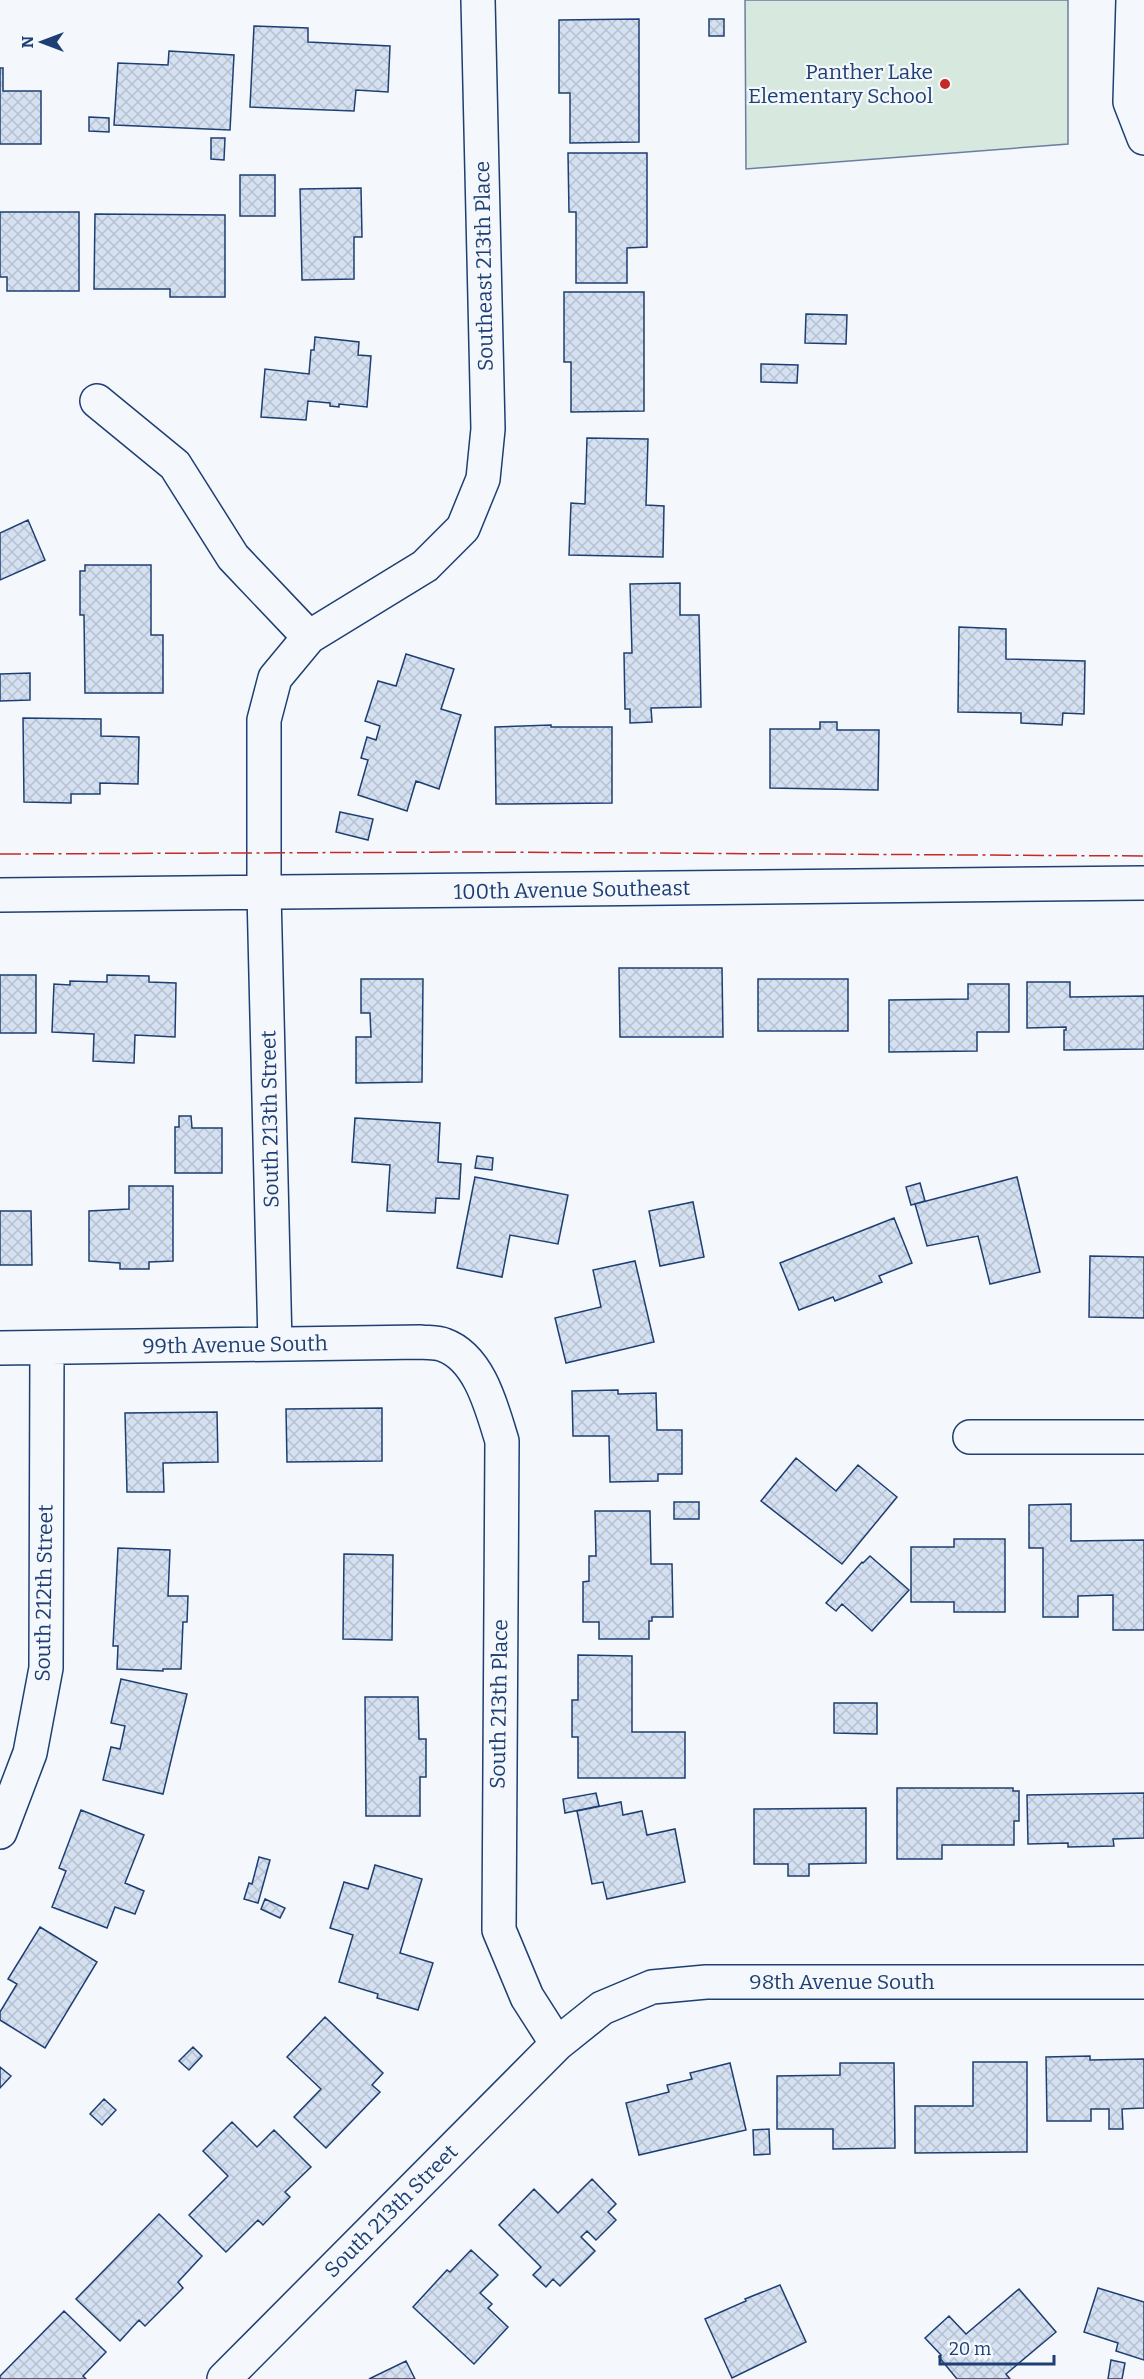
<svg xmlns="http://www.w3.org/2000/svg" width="1144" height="2379" font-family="Bitter,serif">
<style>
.garden{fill:#d7e8df;stroke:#687fa3;stroke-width:1.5}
.building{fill:url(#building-cross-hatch);stroke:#1d3f73;stroke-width:1.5}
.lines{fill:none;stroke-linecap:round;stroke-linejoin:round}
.minor-casing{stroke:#1d3f73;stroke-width:36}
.minor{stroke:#f4f7fb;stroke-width:33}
.power{stroke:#c62828;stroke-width:1.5;stroke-dasharray:21 4.5 3 4.5;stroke-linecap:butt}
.poi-dot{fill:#c62828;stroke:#f4f7fb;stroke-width:2}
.labels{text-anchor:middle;stroke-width:4.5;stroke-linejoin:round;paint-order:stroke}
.poi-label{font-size:21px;fill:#1d3f73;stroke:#f4f7fb;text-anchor:end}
.street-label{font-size:21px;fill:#1d3f73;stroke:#f4f7fb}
</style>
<defs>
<pattern id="building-cross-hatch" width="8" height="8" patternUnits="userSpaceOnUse" patternTransform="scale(1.5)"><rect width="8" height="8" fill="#d5e0f0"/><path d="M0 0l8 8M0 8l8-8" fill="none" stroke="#b6c1d1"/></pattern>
</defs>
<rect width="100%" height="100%" fill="#f4f7fb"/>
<path class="garden" d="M745 0H1068V144L746 169Z"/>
<path class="building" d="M639 19V142L570 143V93H559V20Z
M709 19H724V36H709Z
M254 26 308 28V42L390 46 388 92 356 90 354 111 250 107Z
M169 51 234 55 230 130 114 125 118 63 168 65Z
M0 68H3V91H41V144H0Z
M89 117 109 118V132L89 131Z
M211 138H225L224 160 211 159Z
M568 153H647V247L627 248V283H576V212H569Z
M240 175H275V216H240Z
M361 188 362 237H354V279L302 280 300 189Z
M0 212H79V291H7V277H0Z
M95 214 225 215V297H170V289H94Z
M564 292H644V411L571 412V362H564Z
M806 314 847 315 846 344 805 343Z
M315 337 359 342 358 355 371 356 367 407 339 404V407L330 406V403L308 401 306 420 261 417 265 369 309 374 311 350H314Z
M761 364 798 365 797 383 761 382Z
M587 438 648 439 646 505 664 506 663 557 569 555 571 503 585 504Z
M28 520 45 560 0 580V533Z
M85 565H151V635H163V693H85L84 615H80V571H85Z
M680 583V615H699L701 707 651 708 652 722 630 723V709H625L624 653H632L630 584Z
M959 627 1006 629V659L1085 661 1084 714 1063 713 1062 725 1021 723V713L958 712Z
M406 654 454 669 441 709 461 715 439 789 416 781 407 811 358 795 368 760 361 758 367 737 376 740 380 726 365 721 378 681 396 686Z
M30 673V700L0 701V674Z
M23 718 101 719V736L139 737 138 784 100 783V794H71V803L24 802Z
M820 722H837V730H879L878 790 770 788V729H820Z
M551 725V727H612V803L496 804 495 727Z
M340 812 373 819 368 840 336 832Z
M619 968H722L723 1037H620Z
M0 975H36V1033H0Z
M107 975 149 976V982L176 983 175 1037 135 1035 134 1063 93 1061 94 1034 52 1032 54 984 70 985V981L107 982Z
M361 979H423L422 1082 356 1083V1037H371L370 1013H361Z
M758 979H848V1031H758Z
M1027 982H1070V997L1144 996V1049L1064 1050V1030H1066V1027L1027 1028Z
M968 984H1009V1032H977V1051L889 1052V1000L968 999Z
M179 1116H191L192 1128H222V1173H175V1127H179Z
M355 1118 440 1123 438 1162 461 1164 459 1199 436 1198 435 1213 387 1211 390 1165 352 1162Z
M477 1156 493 1158 492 1170 475 1168Z
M475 1177 568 1195 558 1244 510 1235 502 1277 457 1268Z
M1017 1177 1040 1272 990 1284 978 1236 927 1246 915 1204Z
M920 1183 925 1201 911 1205 906 1187Z
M129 1186H173V1261L149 1262V1269H120V1263L89 1261V1211L129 1209Z
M693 1202 704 1257 660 1266 649 1211Z
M0 1211H31L32 1265H0Z
M894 1218 912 1263 879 1276 882 1282 835 1301 833 1297 799 1310 780 1263Z
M1090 1256 1144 1257V1318L1089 1317Z
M635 1261 654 1342 566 1363 555 1318 601 1307 593 1270Z
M618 1390V1394L656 1393 657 1430H682V1474H658V1481L610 1482 609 1436H573L572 1391Z
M382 1408V1461L287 1462 286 1409Z
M217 1412 218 1462 163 1463 164 1492H127L125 1413Z
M796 1458 836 1491 858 1465 897 1497 842 1564 761 1501Z
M674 1502H699V1519H674Z
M1071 1504V1541L1144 1540V1630H1113V1595L1078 1596V1617H1043V1548H1029V1505Z
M595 1511H650L651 1564H672L673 1617H652V1621H649V1639H599V1622H583V1582L589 1581V1556H596Z
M954 1539H1005V1612H954V1602H911V1547H954Z
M118 1548 170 1550 168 1596H188L187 1622H183L181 1669H163V1671L117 1669 118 1646H113Z
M344 1554 393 1555 392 1640 343 1639Z
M870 1556 909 1590 872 1631 842 1604 836 1611 826 1603 862 1562 863 1563Z
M578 1655 632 1656V1732H685V1778H578V1737H572V1700H578Z
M121 1679 187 1694 163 1794 103 1780 111 1747 120 1749 125 1726 111 1723Z
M365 1697H418L419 1739H426V1777H420V1816H366Z
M834 1703H877V1734L834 1733Z
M897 1788H1013V1791H1019V1821H1014V1845H942V1859H897Z
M596 1793 599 1806 565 1813 563 1799Z
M1144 1793V1838L1113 1839 1114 1846 1068 1847V1843L1028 1844 1027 1795Z
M621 1802 623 1815 642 1811 647 1835 675 1829 685 1882 607 1899 603 1882 592 1884 577 1811Z
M866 1808V1863L809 1864V1876H788V1864H754V1809Z
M81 1810 144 1835 125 1883 144 1891 135 1914 115 1907 107 1928 52 1907 66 1871 59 1868Z
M259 1857 270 1860 258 1903 244 1899 249 1883 252 1884Z
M375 1865 422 1879 400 1953 433 1963 418 2010 377 1998 378 1994 339 1982 353 1935 330 1928 344 1882 368 1889Z
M265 1899 285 1908 280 1918 261 1909Z
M40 1927 97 1962 45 2048 0 2020V2012L17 1984 8 1979Z
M325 2017 383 2073 372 2085 380 2092 326 2148 294 2117 321 2089 287 2057Z
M193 2047 202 2056 189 2070 179 2061Z
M1090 2056V2060L1144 2059V2108L1122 2109 1123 2129H1109V2109H1091V2121H1047L1046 2057Z
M973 2062H1027V2152L915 2153V2106H973Z
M730 2063 746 2130 639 2155 626 2103 669 2092 667 2085 692 2079 690 2073Z
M840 2063H894L895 2148 833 2149V2129H777V2076L840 2075Z
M0 2067 11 2076 0 2088Z
M104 2099 116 2110 102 2125 90 2114Z
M232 2122 257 2147 274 2130 311 2167 285 2192 290 2197 263 2225 258 2220 226 2252 189 2215 228 2176 203 2151Z
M769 2129 770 2154 754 2155 753 2130Z
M592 2179 616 2204 608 2212 616 2220 596 2240 587 2231 581 2237 595 2251 560 2286 553 2279 546 2287 533 2275 541 2267 499 2225 534 2189 558 2213Z
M159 2214 202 2256 178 2282 183 2288 145 2326 139 2320 120 2341 76 2299Z
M471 2250 498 2275 480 2293 492 2304 488 2308 508 2327 474 2364 413 2307 447 2270 450 2272Z
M780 2285 806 2342 732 2378 705 2319 746 2301 745 2299Z
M1098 2288 1144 2302V2360L1116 2351 1118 2343 1084 2332Z
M1019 2289 1056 2332 1006 2374 1010 2379H957L939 2357 941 2355 925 2338 949 2316 966 2334Z
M64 2311 106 2352 83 2376 86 2379H0V2376Z
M1111 2360 1125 2363 1122 2379H1108Z
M406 2361 415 2379H369Z"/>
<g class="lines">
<g class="minor-casing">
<path id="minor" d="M1133 0 1130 102 1144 138
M97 401 175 465 233 557 309 637
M0 895 1144 883
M275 1344 264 893V720L275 678 309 637 425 566 463 528 483 479 488 429 478 0
M0 1348 421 1342C428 1343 437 1342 444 1345 480 1358 492 1409 502 1441L499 1930 527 1997 557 2044
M970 1437H1144
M0 1832 30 1753 46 1668 47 1348
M224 2379 557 2044 602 2008 652 1987 706 1982H1144"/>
</g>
<use href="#minor" class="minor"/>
<path class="power" d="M0 854 473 852 1144 856"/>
</g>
<circle class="poi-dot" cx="945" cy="84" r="6"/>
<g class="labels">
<g class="poi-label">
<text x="933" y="79">Panther Lake<tspan x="933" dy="24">Elementary School</tspan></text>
</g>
<g class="street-label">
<text transform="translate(484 266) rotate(-91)" y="7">Southeast 213th Place</text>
<text transform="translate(572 890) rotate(-1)" y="7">100th Avenue Southeast</text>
<text transform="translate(270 1119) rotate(-91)" y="7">South 213th Street</text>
<text transform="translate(235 1345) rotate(-1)" y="7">99th Avenue South</text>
<text transform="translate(44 1593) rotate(-89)" y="7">South 212th Street</text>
<text transform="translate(499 1704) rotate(-89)" y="7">South 213th Place</text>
<text x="842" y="1989">98th Avenue South</text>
<text transform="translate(391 2211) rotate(-45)" y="7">South 213th Street</text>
</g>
</g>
<g transform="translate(42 42) rotate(270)" stroke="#f4f7fb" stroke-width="4.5" paint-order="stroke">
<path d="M0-4.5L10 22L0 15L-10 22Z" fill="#1d3f73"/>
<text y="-9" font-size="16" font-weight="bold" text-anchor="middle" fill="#1d3f73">N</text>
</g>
<path d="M940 2355v9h114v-9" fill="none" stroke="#1d3f73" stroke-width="3"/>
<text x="949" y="2355" font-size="18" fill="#1d3f73" stroke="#f4f7fb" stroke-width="4.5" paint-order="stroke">20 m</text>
</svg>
